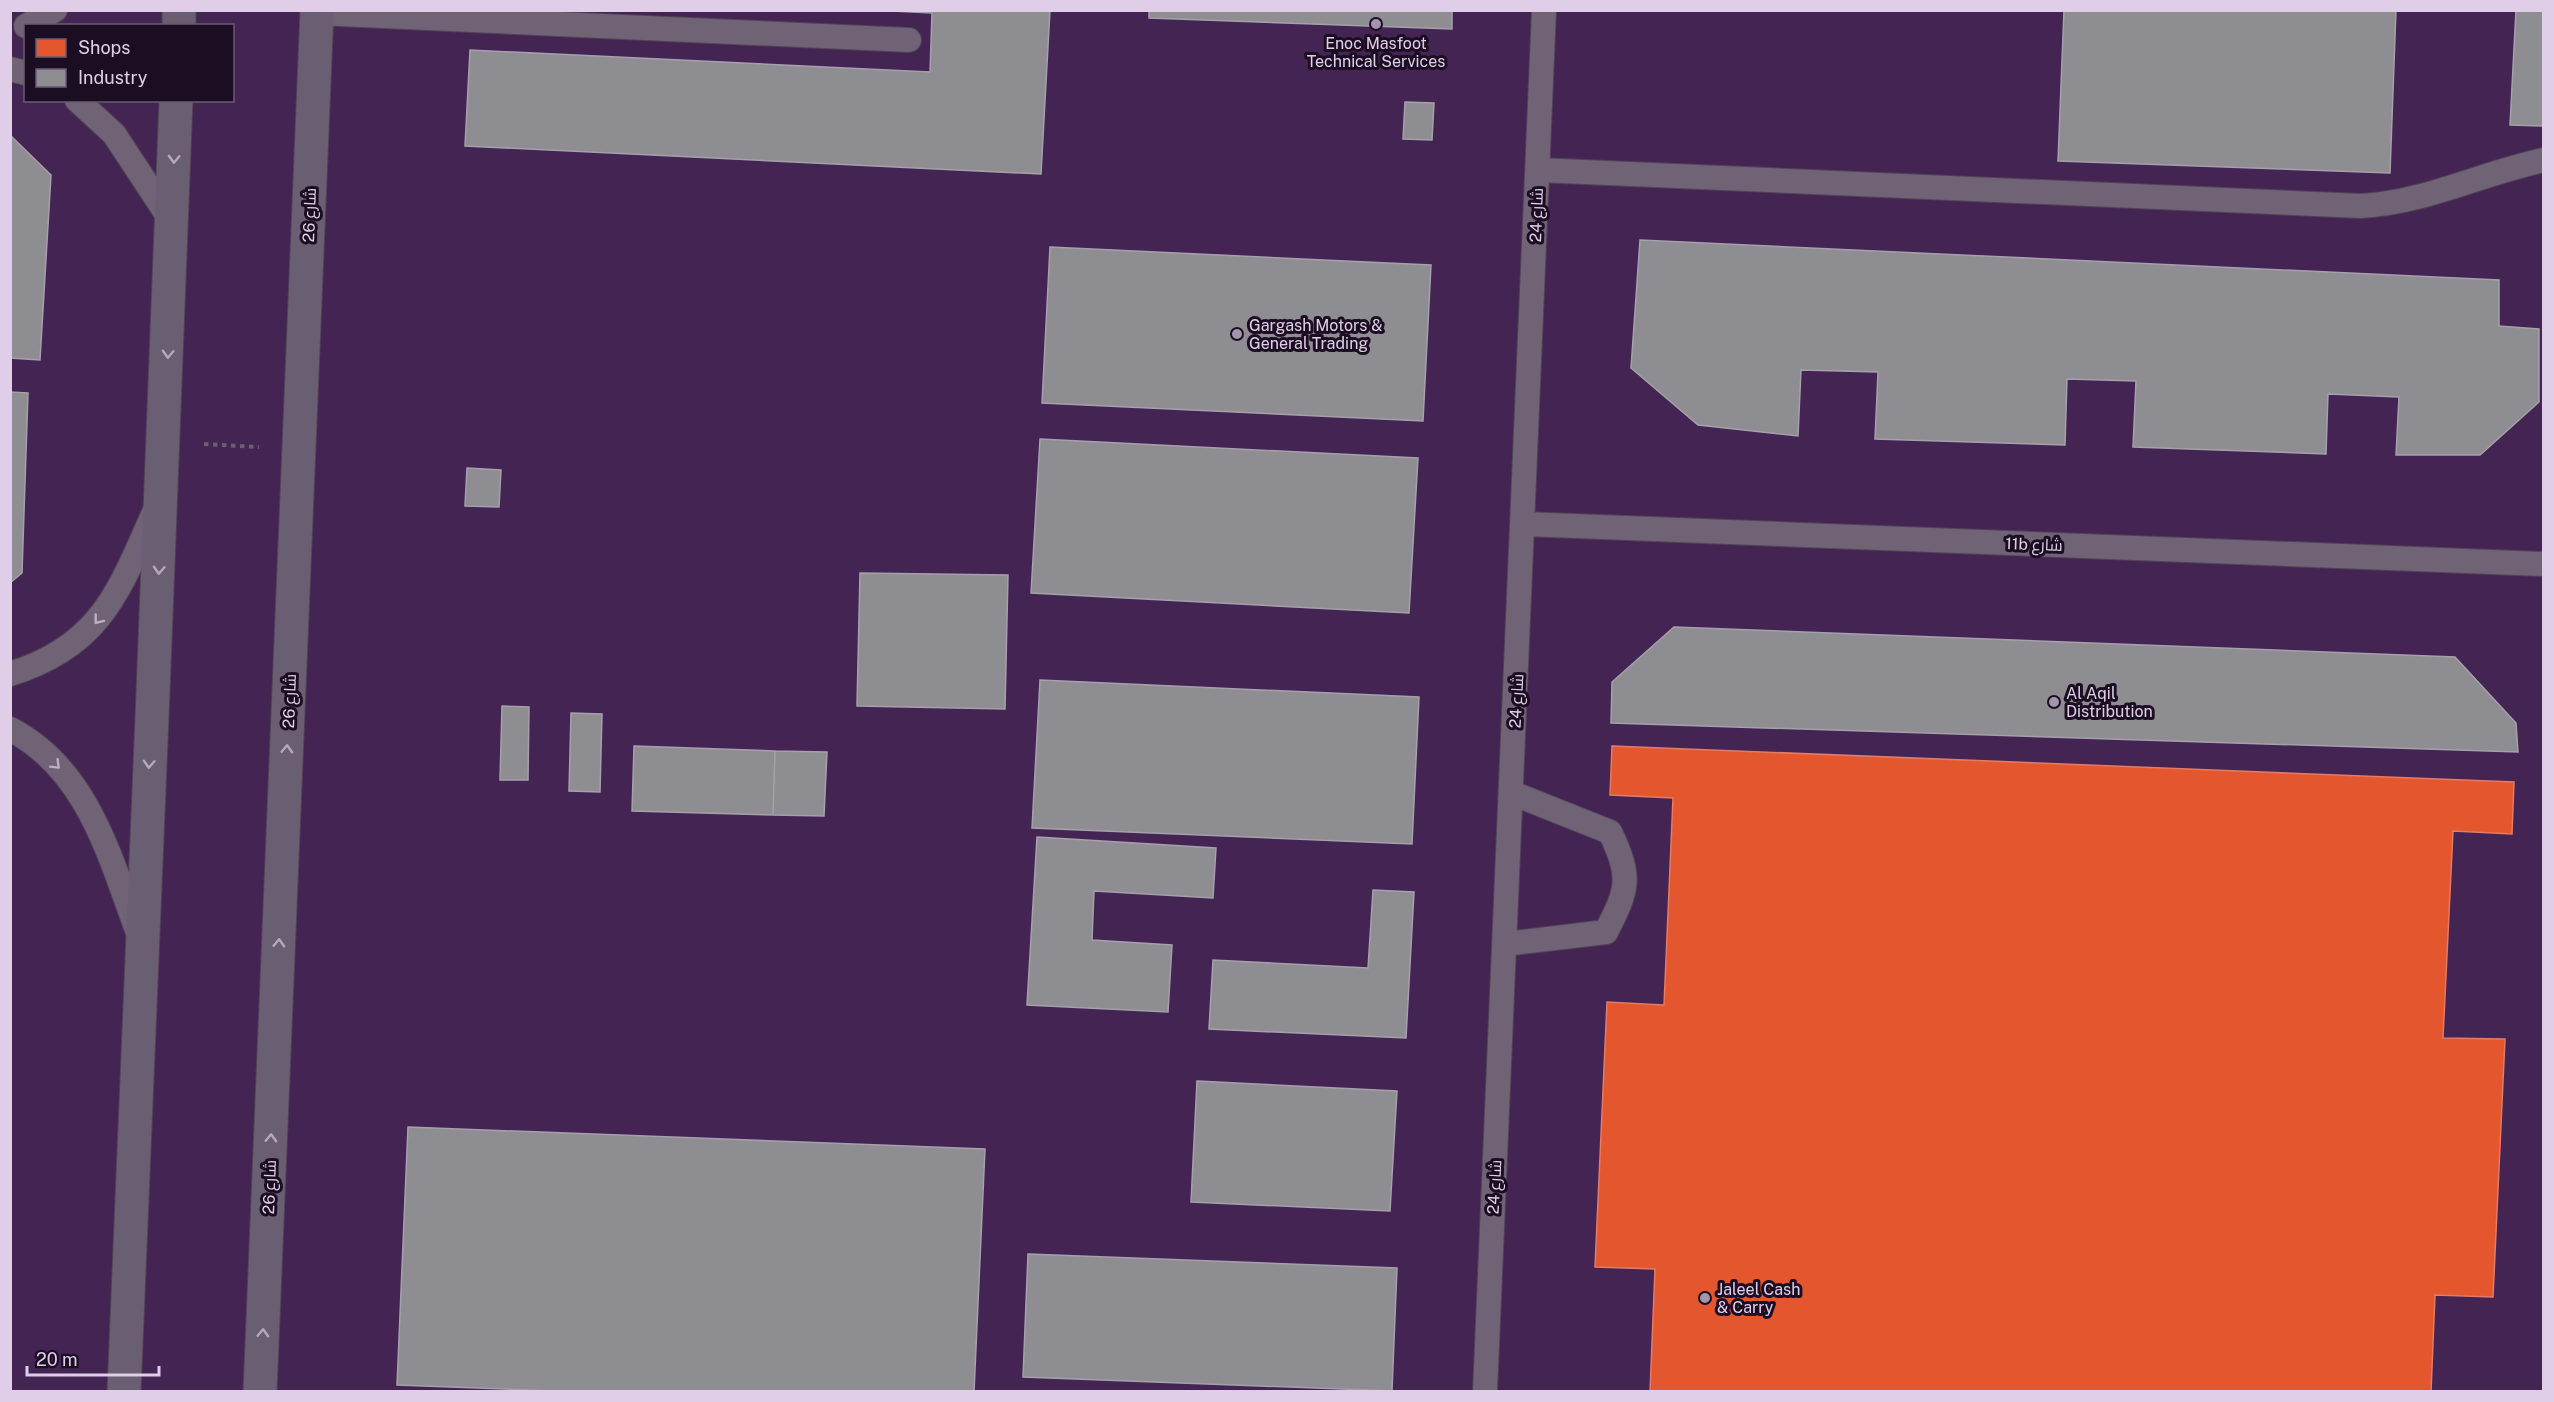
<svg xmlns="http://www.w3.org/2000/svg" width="2554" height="1402" font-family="'Public Sans',Cairo,sans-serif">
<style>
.built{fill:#442452;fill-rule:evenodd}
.shops{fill:#e4572e;stroke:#e37b66;stroke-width:1.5}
.industry{fill:#8d8d92;stroke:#a6a0ac;stroke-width:1.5}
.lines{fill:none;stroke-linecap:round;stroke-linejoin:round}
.service-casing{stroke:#514257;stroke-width:26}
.secondary-casing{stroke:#514257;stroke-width:35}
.path{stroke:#6b5e70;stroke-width:4;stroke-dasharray:4.5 4.5;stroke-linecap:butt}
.service{stroke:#706376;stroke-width:24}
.secondary{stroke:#6a5e73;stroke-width:33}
.oneway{stroke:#b7a7c0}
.oneway2{stroke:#beaec6}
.poi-dot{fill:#a594ae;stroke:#1c0e22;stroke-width:2}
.labels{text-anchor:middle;stroke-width:6;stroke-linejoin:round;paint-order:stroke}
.poi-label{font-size:16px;fill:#e0cee9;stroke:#1c0e22;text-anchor:start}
.street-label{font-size:16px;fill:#e0cee9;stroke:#1c0e22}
</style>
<rect width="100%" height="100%" fill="#38273f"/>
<path class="built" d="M10 11H2543V1391H11ZM26 26H232V100H26Z"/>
<path class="shops" d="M1612 746 2514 782 2512 834 2453 831 2443 1038 2505 1039 2493 1297 2435 1295 2431 1392H1650L1655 1269 1595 1267 1607 1002 1664 1005 1673 798 1610 795Z"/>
<path class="industry" d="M871 10H1050L1041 174 465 146 470 50 930 72 932 13Z
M1149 10H1452V29L1149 18Z
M2064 10H2396L2390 173 2058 161Z
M2516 10H2544V126L2510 125Z
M1405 102 1434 103 1432 140 1403 139Z
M10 135 51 175 40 360 10 358Z
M1640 240 2499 280V326L2539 329V402L2480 455H2396L2399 397 2328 394 2326 454 2133 447 2136 381 2067 379 2065 445 1875 439 1878 372 1801 370 1798 436 1698 425 1631 368Z
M1050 247 1431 265 1423 421 1042 403Z
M10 392 28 393 22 573 10 583Z
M1040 439 1418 458 1409 613 1031 593Z
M467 468 501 470 499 507 465 506Z
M860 573 1008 575 1005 709 857 706Z
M1674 627 2455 657 2516 723 2518 752 1611 723 1612 682Z
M1040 680 1419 697 1412 844 1032 828Z
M502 706 529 707 528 780H500Z
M571 713 602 714 600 792 569 791Z
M634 746 775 751 773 815 632 811Z
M775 751 827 752 824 816 773 815Z
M1037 837 1216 848 1213 898 1094 891 1092 940 1172 945 1168 1012 1027 1005Z
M1373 890 1414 892 1406 1038 1209 1029 1213 960 1368 968Z
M1197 1081 1397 1091 1390 1211 1191 1202Z
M408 1127 985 1149 974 1392H580L397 1385Z
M1028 1254 1397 1268 1392 1391 1023 1377Z"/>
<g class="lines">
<g class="service-casing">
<path id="service" d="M317 13 909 40
M26 26 55 10
M10 69 26 73
M77 100 114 134 172 222
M1538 170 2361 206C2424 203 2482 173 2544 160
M1524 524 2544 564
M10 674C104 645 120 587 157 506
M10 729C89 770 110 859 139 935
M1505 944 1606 932C1628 889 1632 878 1610 832L1512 793
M1485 1392 1544 10"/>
</g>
<g class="secondary-casing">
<path id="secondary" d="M179 26V10
M124 1392C140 961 162 531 176 100
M260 1392 317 10"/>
</g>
<path class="path" d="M204 444 259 447"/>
<use href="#service" class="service"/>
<use href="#secondary" class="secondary"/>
</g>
<defs><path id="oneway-chevron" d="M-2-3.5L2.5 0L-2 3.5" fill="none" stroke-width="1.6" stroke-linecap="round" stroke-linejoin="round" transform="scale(1.5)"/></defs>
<g class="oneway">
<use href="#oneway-chevron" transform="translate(174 159) rotate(92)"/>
<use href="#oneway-chevron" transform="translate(168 354) rotate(92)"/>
<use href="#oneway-chevron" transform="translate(159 570) rotate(93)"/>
<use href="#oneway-chevron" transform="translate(287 749) rotate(-88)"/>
<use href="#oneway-chevron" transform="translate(149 764) rotate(93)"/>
<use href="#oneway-chevron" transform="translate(279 943) rotate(-88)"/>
<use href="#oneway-chevron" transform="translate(271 1138) rotate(-88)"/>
<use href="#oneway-chevron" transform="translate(263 1333) rotate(-88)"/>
</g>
<g class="oneway2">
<use href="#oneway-chevron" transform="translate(98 620) rotate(128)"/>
<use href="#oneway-chevron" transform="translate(56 765) rotate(45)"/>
</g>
<g class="poi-dot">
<circle cx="1376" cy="24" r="6"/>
<circle cx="1237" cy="334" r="6"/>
<circle cx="2054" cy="702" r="6"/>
<circle cx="1705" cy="1298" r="6"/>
</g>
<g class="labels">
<g class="poi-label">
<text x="1376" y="49" text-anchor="middle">Enoc Masfoot<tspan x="1376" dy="18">Technical Services</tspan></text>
<text x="1249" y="331">Gargash Motors &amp;<tspan x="1249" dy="18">General Trading</tspan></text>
<text x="2066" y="699">Al Aqil<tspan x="2066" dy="18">Distribution</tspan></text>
<text x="1717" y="1295">Jaleel Cash<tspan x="1717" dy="18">&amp; Carry</tspan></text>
</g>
<g class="street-label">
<text transform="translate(309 215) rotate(-88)" y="6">شارع 26</text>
<text transform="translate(1536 215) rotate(-88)" y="6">شارع 24</text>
<text transform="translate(2034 544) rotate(2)" y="6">11b شارع</text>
<text transform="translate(289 701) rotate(-88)" y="6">شارع 26</text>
<text transform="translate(1516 701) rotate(-87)" y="6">شارع 24</text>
<text transform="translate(269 1187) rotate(-88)" y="6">شارع 26</text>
<text transform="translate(1494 1187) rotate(-87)" y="6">شارع 24</text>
</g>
</g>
<rect width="2554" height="1402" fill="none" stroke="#e0cee9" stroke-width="24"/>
<rect x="24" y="24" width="210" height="78" fill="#1c0e22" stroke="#6a5b72" stroke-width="1.5"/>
<rect x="36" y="39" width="30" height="18" fill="#e4572e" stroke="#6a5b72" stroke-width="1.5"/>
<text x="78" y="54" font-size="18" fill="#e0cee9">Shops</text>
<rect x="36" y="69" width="30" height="18" fill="#8d8d92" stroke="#6a5b72" stroke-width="1.5"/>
<text x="78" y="84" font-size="18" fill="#e0cee9">Industry</text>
<path d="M27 1366v9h132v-9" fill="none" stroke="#e0cee9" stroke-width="3"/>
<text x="36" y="1366" font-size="18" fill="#e0cee9" stroke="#1c0e22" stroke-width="4.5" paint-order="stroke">20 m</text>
</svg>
